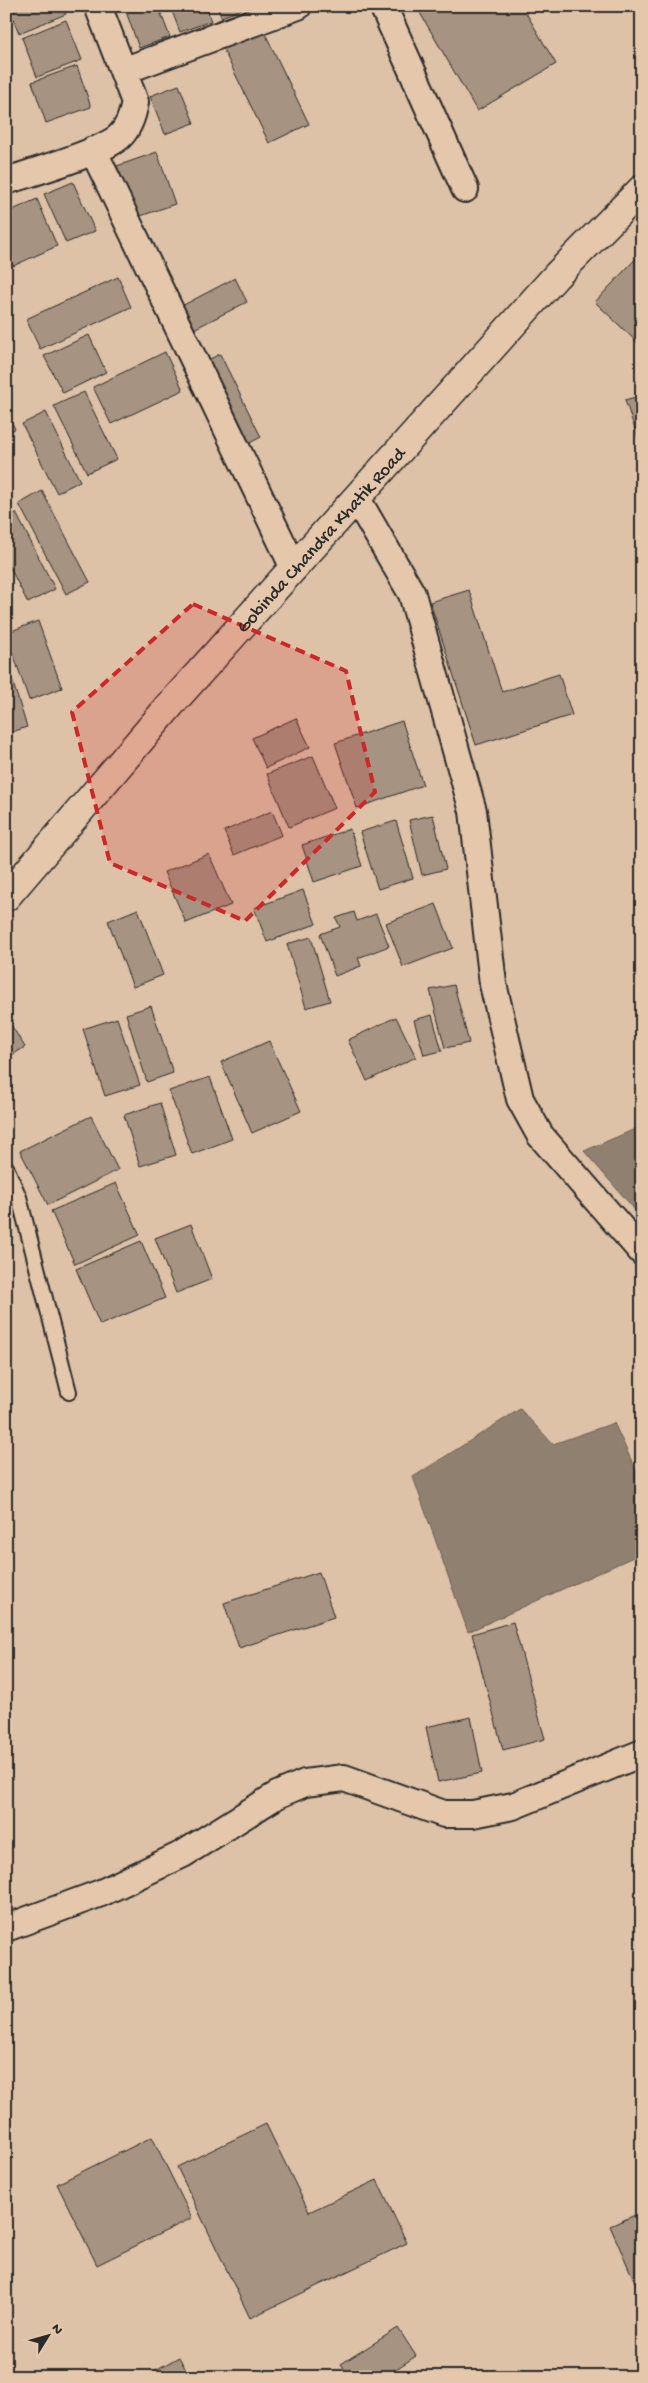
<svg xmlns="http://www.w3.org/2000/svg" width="648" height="2383" font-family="'Gochi Hand',sans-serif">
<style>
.water{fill:#908070;stroke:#685e54}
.building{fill:#a69381;stroke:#2b2b2b}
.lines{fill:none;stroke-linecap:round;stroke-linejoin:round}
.lane-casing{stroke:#2b2b2b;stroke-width:18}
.street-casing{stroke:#2b2b2b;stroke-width:30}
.secondary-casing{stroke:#2b2b2b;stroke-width:31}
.lane{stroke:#e5c8ac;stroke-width:14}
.street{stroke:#e5c8ac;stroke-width:26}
.secondary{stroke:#e5c8ac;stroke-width:28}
.marked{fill:#cd2828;fill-opacity:0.2;stroke:#cd2828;stroke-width:4;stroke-dasharray:10 6;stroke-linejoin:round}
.labels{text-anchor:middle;stroke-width:4;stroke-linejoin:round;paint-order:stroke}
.street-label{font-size:19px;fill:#2b2b2b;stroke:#e5c8ac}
</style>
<rect width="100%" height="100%" fill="#dec2a7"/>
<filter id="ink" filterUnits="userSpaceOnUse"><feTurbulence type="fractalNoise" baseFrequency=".02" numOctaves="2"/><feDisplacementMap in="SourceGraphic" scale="10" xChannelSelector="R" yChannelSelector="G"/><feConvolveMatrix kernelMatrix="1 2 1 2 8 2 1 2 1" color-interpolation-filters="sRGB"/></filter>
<g filter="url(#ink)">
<path class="water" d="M642 1126V1218L584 1151Z
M520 1409 553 1444 614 1423 642 1483V1553L468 1632 413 1477Z"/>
<path class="building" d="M8 6H63L66 14 19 33Z
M124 6H158L170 37 139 48Z
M170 6H206L211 21 180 32Z
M217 6H250L221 17Z
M416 6H522L556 64 477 111Z
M66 20 82 60 37 77 22 38Z
M263 29 309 124 269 143 223 49Z
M77 66 91 107 46 123 32 82Z
M179 85 194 123 165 134 150 96Z
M157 152 175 204 135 218 117 166Z
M73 182 95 231 66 243 44 194Z
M37 199 57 246 13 266 6 250V213Z
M642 252V347L595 302Z
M118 277 131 307 40 349 26 319Z
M235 278 247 302 186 333 174 310Z
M89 335 106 372 63 393 44 356Z
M165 352 183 390 111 424 93 387Z
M220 354 261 437 242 447 200 364Z
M84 392 117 459 87 473 54 406Z
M642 395V450L625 400Z
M6 411 15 429 6 433Z
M46 412 80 481 57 493 22 424Z
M42 491 90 582 66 594 19 504Z
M16 513 55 589 28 603 6 560V518Z
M469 590 502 692 559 674 572 715 476 745 430 602Z
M38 621 62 688 29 700 6 633Z
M6 661 27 727 6 734Z
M296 718 310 747 266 768 252 738Z
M402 721 423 785 357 808 335 743Z
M313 756 335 808 289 827 267 774Z
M272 811 282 835 234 855 224 831Z
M433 815 446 869 422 875 409 820Z
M396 821 413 878 378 889 360 832Z
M350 829 362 866 314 882 302 845Z
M209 854 231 905 186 923 164 872Z
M303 890 316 924 267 942 254 908Z
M436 904 453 948 403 967 386 923Z
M138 909 163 975 133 987 108 921Z
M354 912 357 921 376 914 389 946 358 958 361 966 335 976 320 934 340 927 336 918Z
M311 937 330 1001 306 1008 287 944Z
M454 985 469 1043 445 1048 430 990Z
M151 1006 173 1073 147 1082 126 1014Z
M432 1015 442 1051 424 1055 414 1020Z
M6 1017 25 1047 6 1059Z
M396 1017 416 1057 367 1081 348 1040Z
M117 1018 140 1085 105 1096 83 1029Z
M269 1041 301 1111 252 1133 221 1062Z
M210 1077 232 1139 192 1154 169 1091Z
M160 1103 176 1155 140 1166 124 1115Z
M91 1116 118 1170 48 1205 20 1151Z
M116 1183 140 1235 75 1264 51 1211Z
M191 1224 212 1279 176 1293 155 1238Z
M141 1241 165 1298 100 1325 76 1269Z
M319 1572 334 1617 239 1648 224 1603Z
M513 1622 545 1739 503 1750 472 1634Z
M471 1717 482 1773 438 1782 426 1727Z
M266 2124 309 2212 377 2180 407 2243 250 2318 177 2167Z
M152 2137 192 2218 97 2265 57 2184Z
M642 2212V2298L610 2226Z
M398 2328 416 2356 384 2377H350L341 2364Z
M179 2357 190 2377H143Z"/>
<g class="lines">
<g class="lane-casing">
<path id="lane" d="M6 1167 19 1197 69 1392"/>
</g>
<g class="street-casing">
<path id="street" d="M383 6 465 189
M123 71 298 6
M93 150 294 568
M6 181C33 172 100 153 119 137 129 128 133 114 135 102L98 6
M357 499 412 594 473 811 493 984 520 1099 540 1135 642 1252
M6 1928 101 1893 183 1854 277 1795 305 1783 344 1778 444 1814H473L513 1806 642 1753"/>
</g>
<g class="secondary-casing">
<g id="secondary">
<path id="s1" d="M6 897 172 703 557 275 642 189"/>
</g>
</g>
<use href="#lane" class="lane"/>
<use href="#street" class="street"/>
<use href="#secondary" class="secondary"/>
</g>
</g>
<path class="marked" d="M193 604 346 671 375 792 245 921 110 863 72 712Z"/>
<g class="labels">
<g class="street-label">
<text dy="7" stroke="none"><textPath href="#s1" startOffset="476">Gobinda Chandra Khatik Road</textPath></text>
</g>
</g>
<rect width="648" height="2383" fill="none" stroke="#e5c8ac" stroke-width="25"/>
<rect x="12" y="12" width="623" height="2358" fill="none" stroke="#2b2b2b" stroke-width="2" filter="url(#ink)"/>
<g transform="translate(48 2336) rotate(53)" stroke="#e5c8ac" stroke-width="4" paint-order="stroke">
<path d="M0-4L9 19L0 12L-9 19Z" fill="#2b2b2b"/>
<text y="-8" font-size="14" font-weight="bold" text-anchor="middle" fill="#2b2b2b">N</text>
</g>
</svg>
